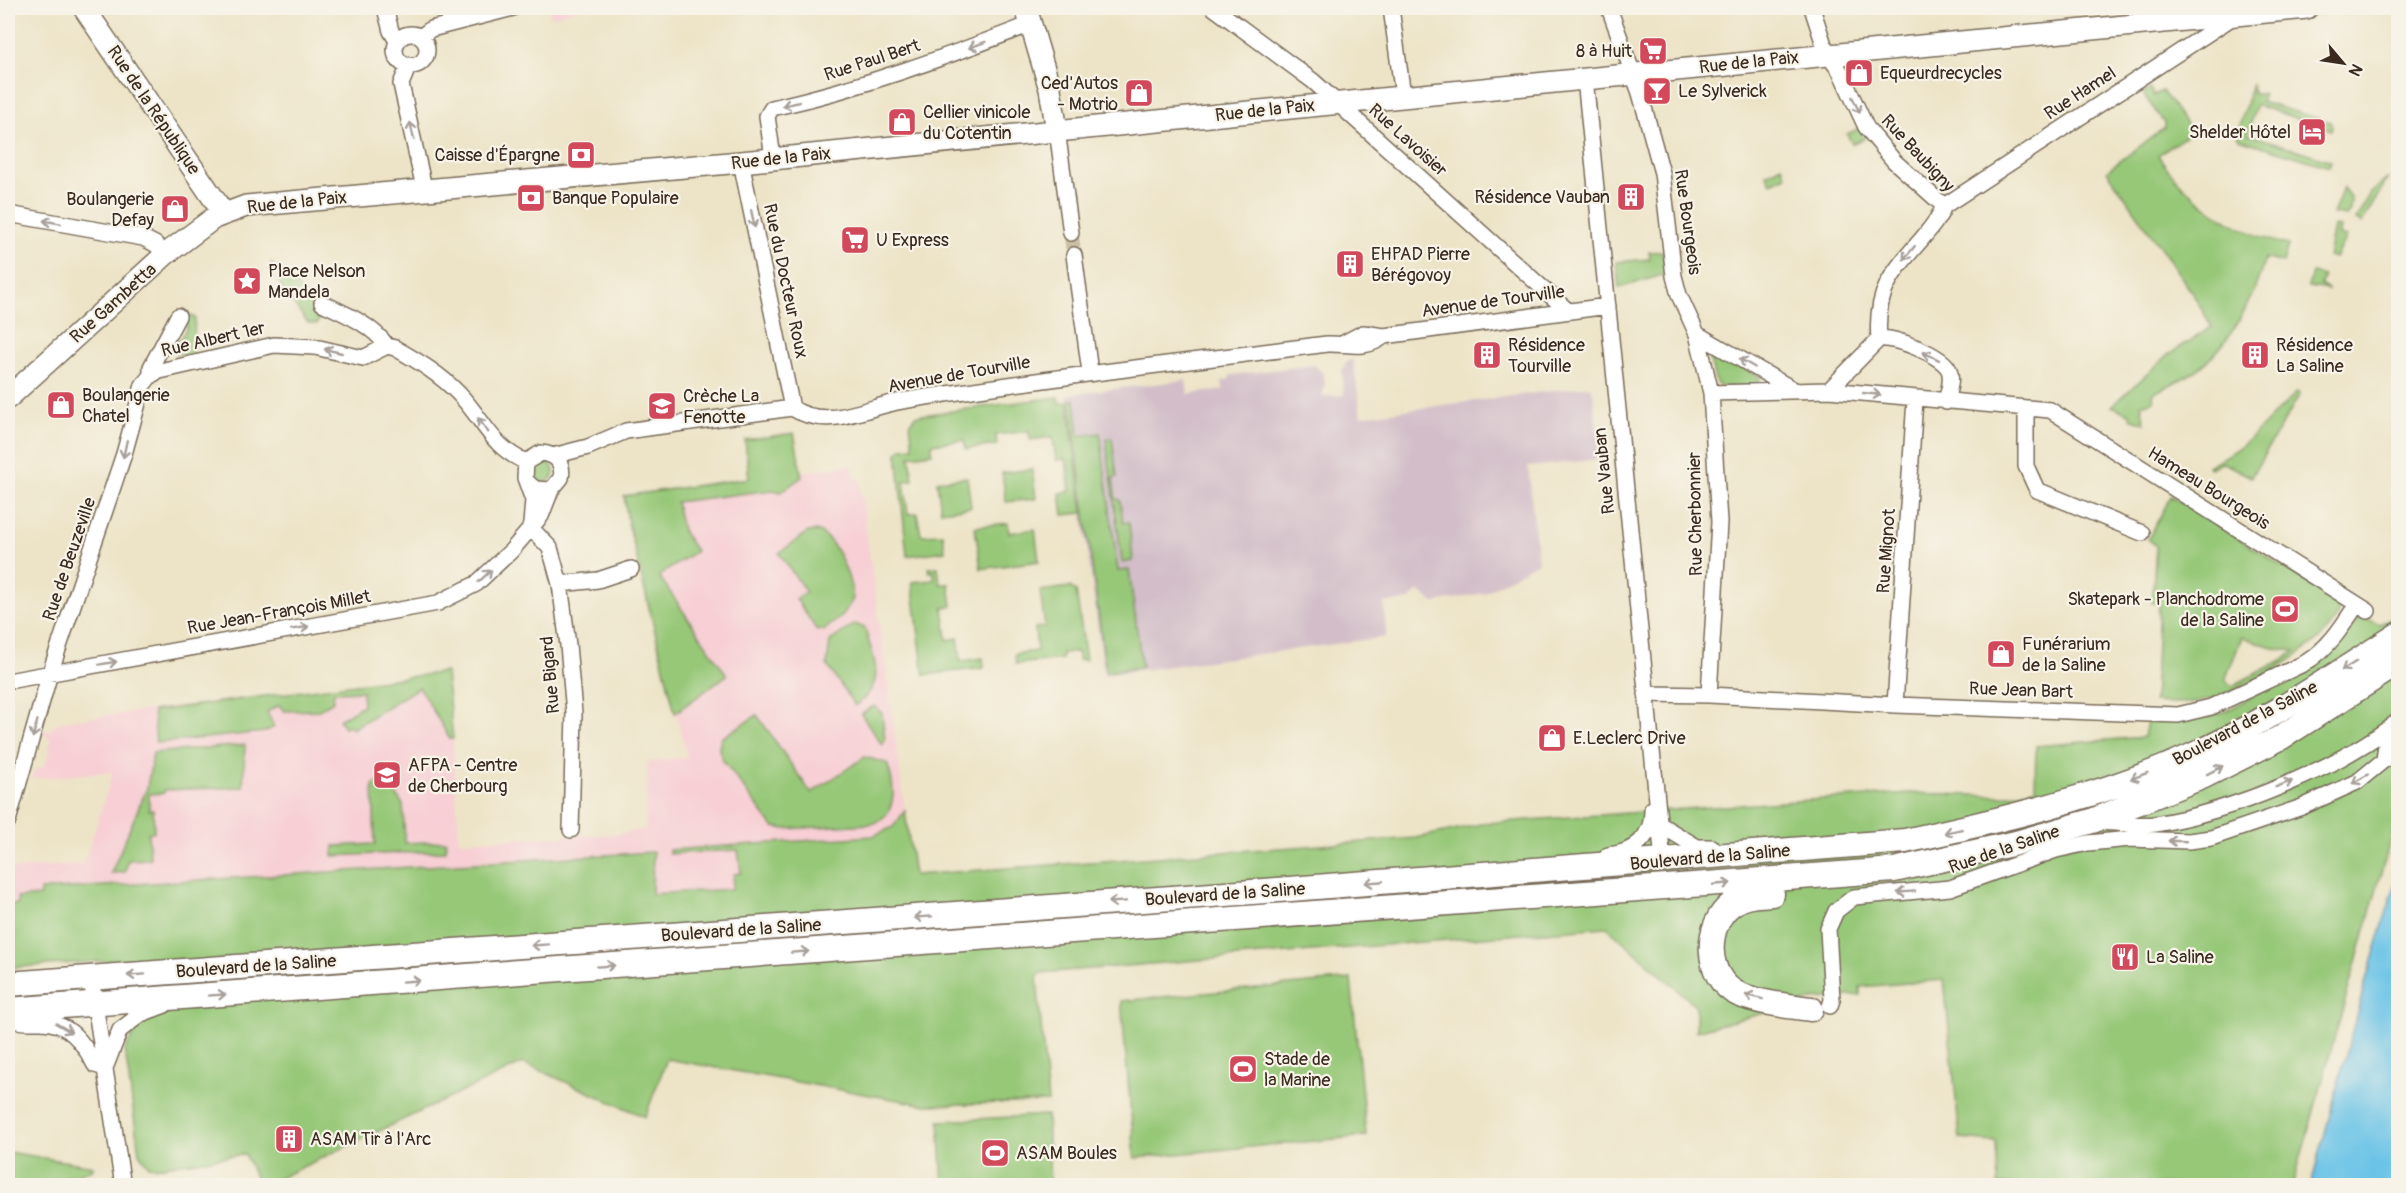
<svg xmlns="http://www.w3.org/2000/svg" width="2406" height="1193" font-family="Pangolin,sans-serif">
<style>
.built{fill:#f7cfd4}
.industrial{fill:#d2bdc8}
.green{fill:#97c878;stroke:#69794b;stroke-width:1.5;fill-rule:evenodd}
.water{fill:#69c3e7;stroke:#527682;stroke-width:1.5}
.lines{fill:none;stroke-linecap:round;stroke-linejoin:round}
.street-tunnel{stroke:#c9bfa5;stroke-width:15;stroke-dasharray:15 8;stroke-linecap:butt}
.street-casing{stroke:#796b59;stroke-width:18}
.secondary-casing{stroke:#796b59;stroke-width:24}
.primary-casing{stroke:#796b59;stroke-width:27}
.street{stroke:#fff;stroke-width:15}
.secondary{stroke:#fff;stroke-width:21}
.primary{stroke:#fff;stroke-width:24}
.oneway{stroke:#a79f9a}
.labels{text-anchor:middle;stroke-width:4.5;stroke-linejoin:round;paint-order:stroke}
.poi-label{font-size:18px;fill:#3b2a1e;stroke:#f7f3e8;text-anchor:start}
.street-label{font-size:18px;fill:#3b2a1e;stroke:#f7f3e8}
</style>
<rect width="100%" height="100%" fill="#f7f3e8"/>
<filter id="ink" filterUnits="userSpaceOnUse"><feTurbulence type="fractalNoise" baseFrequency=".0167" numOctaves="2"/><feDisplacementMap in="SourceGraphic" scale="12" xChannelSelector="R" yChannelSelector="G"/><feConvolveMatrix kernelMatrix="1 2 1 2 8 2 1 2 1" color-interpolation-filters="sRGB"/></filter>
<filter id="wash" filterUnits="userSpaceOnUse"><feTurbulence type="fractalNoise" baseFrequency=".008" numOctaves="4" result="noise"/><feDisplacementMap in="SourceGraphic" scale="24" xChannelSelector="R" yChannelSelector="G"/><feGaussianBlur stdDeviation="1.35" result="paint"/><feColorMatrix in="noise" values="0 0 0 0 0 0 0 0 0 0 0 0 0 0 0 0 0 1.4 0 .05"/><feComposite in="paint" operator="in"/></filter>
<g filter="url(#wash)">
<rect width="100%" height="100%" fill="#ede4c7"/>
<path class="built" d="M549 8H580L551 17Z
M852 465 854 478H859L914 875 8 942V863L14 869 84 864 112 775 111 772 31 779 34 769 43 767 47 761 51 740 43 733V730L51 732 53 726 63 721 446 672 453 742 459 841 619 834 645 829 648 762 687 757 628 522 624 496Z"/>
<path class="industrial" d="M1353 360 1361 416 1589 386 1593 393 1600 459 1528 467 1538 562 1484 593 1434 603 1418 591 1409 600 1384 603 1386 637 1104 675 1067 395 1186 380 1188 394 1215 391 1223 390 1222 381 1228 380 1231 375 1315 365 1323 374 1325 384 1322 397 1344 395 1342 371 1347 361Z"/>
<path class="green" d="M2252 83 2253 94H2264L2261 102 2330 122 2332 126 2331 130 2256 105 2248 134 2331 161 2329 167 2239 139 2237 136Z
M2150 89 2154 96 2162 91 2192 132 2158 155C2186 199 2237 233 2288 245L2283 263 2265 258C2255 297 2228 349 2194 372 2181 380 2166 386 2153 394L2154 401 2141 405 2145 423 2130 418 2131 415 2112 406 2169 354 2212 327 2193 294 2107 171 2164 128V123L2143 94Z
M1860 128 1864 139 1852 144 1847 134Z
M1782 166 1786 176 1771 183 1766 174Z
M2388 178 2362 223 2356 220 2371 193Z
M2343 188 2351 198 2350 211 2346 216 2333 214Z
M2334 226 2340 227 2339 235 2346 237 2335 258 2328 256Z
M1663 251 1666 274 1619 288 1616 262 1650 259 1649 252Z
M270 262 318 306 320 317 317 324 308 323 280 286V275Z
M2312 273 2324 276 2320 285 2329 290 2308 287Z
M185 313 195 318 193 354C184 356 174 356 170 346L174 341 179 342 187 327Z
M1716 351 1760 378 1758 386 1722 387 1716 383 1709 357Z
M2297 392 2300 394 2251 477 2222 462 2210 468 2208 466 2241 447Z
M1058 397 1059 403 1068 402 1083 513 1063 515 1060 493 1070 491 1066 459 1056 460 1053 437 1030 440 1029 431 996 435 997 445 966 449 964 440 932 444V453L910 456 913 480 904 481 908 514 917 513 921 535 943 534 945 551 907 556 897 453 902 448 913 447 910 423 915 416Z
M1070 400H1075L1079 436 1100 433 1118 571 1129 570 1142 667 1106 672Z
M794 433 802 477 781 492 772 490 676 502 682 530 696 551 659 576 727 675 675 713 628 522 624 496 749 478 745 440Z
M1112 438 1117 477 1113 478 1116 499 1120 500 1123 523 1129 522 1133 561 1122 562 1106 439Z
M534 472a10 10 0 1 1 20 0a10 10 0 1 1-20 0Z
M1032 469 1036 499 1006 502 1002 473Z
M967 477 971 507 941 511 937 481Z
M2171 496 2336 600C2358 633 2234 694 2208 700 2190 704 2172 703 2154 702L2159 603H2152L2156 546 2148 539ZM2242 637 2278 649 2295 651 2284 659 2232 686 2225 680Z
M1008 523 1009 533 1035 529 1039 561 981 569 975 527Z
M815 531C836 535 851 579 853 599L843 615 823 631 816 629 796 599 806 592 779 553 808 532Z
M938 567 940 584H949L952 606 943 608 947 640 958 638 961 661 983 658 984 668 924 675 912 582 934 580V572H929L928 568Z
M1070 587 1076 591 1086 660H1079L1077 652 1062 653V659L1016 664 1015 654 1037 651 1035 628 1045 627 1040 591Z
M2398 613V813L2293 1185H1998L1996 1142 1960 1139 1944 980 1860 987V995L1817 999 1696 1031V1006L1607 927 1040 973 1037 979 1048 1102 926 1105 667 1059 645 1117 523 1063 275 1180 258 1184 245 1154 156 1167 149 1166 139 1153 125 1050 134 1033 128 959 8 968V905L18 904 17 898 40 896V890L653 852 652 894 732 889 734 874 741 873 738 850 669 854V850L873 836 893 827 905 811 914 875 1416 838 1486 823 1910 793 2003 796 2035 789 2036 746 2144 737 2147 721 2207 717 2224 712 2322 660 2337 646 2357 619H2369L2379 625Z
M855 624 865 628C874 663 888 681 855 706L827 665 830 641Z
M446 672 453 739H450L419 687 352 729 349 725 344 727 339 720 363 705 362 691 334 692 333 701 319 710 284 711 279 705 267 712 274 727 265 732 156 743 153 711Z
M874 706 882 713 885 741 882 745 861 714Z
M757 715 811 793 865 757 887 763C895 786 899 817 870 824L785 829 773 827 722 759 719 749 721 738Z
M245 745 243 787 164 790V793L149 794V810H153L154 832 148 833 150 859 128 860 125 872 111 873 147 788 153 753Z
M385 777 403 805 405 843 446 841V851L333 856 334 846 375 844 373 785Z
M1351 979 1366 1136 1135 1158 1121 1001Z
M1047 1115 1050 1185H943L939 1121Z
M8 1152 93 1166V1169L42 1185H8Z"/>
<path class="water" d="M2398 875V1185H2311L2366 980Z"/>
</g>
<g filter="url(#ink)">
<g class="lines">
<path class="street-tunnel" d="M1071 233 1074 255"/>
<g class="street-casing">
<path id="street" d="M385 8 391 31 397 41
M1214 8 1313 81 1568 311
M1391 8 1403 96
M1609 8 1640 93 1662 173 1674 276 1679 295 1697 334 1711 393 1719 522 1709 695
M1812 8 1827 54 1840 71 1866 127 1894 161 1944 206C1939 219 1930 229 1921 240 1891 274 1875 292 1879 339L1829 390
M2141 8V24
M395 50a16 16 0 1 1 32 0a16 16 0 1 1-32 0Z
M420 37 431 29 513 8
M409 65 401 84 424 188
M1585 78 1663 861
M1057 130 1071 233
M773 158 767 116 772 108C862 88 946 57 1031 24
M741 162 792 408
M1944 206 2233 17
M8 214 143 238 155 244 166 254
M1074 255 1090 372
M322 303C346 314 372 325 387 346L395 348C418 361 441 375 459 394 484 420 491 447 526 462
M1697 334 1796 391
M1879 339C1893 336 1943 355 1949 370 1953 380 1948 392 1946 402
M1344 343 1363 333 1384 336 1608 306
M151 375 160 371 274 345 315 347 363 358 387 346
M1711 393 1829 390 2050 410 2368 611
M2026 408V466L2037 490 2142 533
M553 456 588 447 626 431 792 408C828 431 865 407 902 401 1043 378 1185 362 1327 344 1348 343 1365 351 1384 336
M527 482 535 489 551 490 561 478C564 463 556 454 541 453L526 462 525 478 533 500 531 524
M530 527 550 548 560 584 568 645 574 713 571 830
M560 584 598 580 631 569
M8 681 438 603 476 584 512 550 541 516 551 490
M1646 694 1709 695 1895 705 2178 715 2211 707 2305 663C2329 648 2342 627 2357 604
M1895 705 1915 399
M8 821 50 673 124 454 143 385 151 375V367L178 316
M2101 822C2118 823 2138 826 2155 824 2231 812 2339 768 2398 721
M1659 824 1697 847H1712
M1608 855C1634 853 1653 837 1652 809
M91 978 123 1186
M1830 1006 1832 1000 1828 929 1836 911 1854 897 1950 888 2056 850 2088 843 2130 839 2189 841 2211 838 2302 807 2357 782 2384 760 2386 745 2384 733
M8 1018C19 1023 29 1022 41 1022 69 1022 83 1042 95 1065L105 1068
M105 1068 120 1030 141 1014 165 1005"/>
</g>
<g class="secondary-casing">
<path id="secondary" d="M84 8 224 214
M1026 8 1050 89 1057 130
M8 398 166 254 214 218 246 206 741 162 2307 8"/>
</g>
<g class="primary-casing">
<path id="primary" d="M1772 894C1758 895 1744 895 1732 904 1704 924 1704 978 1738 994 1759 1003 1788 1006 1811 1009
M8 984 1239 893 1905 841C2002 820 2099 797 2189 757 2263 724 2330 678 2398 635
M8 1010 1894 870 2016 843 2092 821 2204 776 2280 738 2398 663"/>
</g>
<use href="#street" class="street"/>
<use href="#secondary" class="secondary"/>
<use href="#primary" class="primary"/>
</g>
<defs><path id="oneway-shaft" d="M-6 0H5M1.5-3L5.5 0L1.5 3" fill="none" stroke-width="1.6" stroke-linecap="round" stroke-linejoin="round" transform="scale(1.5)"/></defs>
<g class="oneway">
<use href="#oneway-shaft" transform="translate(977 45) rotate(159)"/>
<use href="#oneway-shaft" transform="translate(791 104) rotate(167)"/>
<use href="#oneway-shaft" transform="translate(1856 105) rotate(65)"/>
<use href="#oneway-shaft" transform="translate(412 131) rotate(-103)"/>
<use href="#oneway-shaft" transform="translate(753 219) rotate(78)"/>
<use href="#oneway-shaft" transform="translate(52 222) rotate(-170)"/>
<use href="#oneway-shaft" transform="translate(1909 253) rotate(130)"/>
<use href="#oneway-shaft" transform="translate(333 351) rotate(-167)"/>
<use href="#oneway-shaft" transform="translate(1931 356) rotate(-154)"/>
<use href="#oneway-shaft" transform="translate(1747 363) rotate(-150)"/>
<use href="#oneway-shaft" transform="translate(1872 394) rotate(6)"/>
<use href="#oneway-shaft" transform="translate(483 425) rotate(-126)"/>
<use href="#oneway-shaft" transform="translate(125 449) rotate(102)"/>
<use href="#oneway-shaft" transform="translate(485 576) rotate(-42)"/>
<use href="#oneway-shaft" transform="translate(300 628) rotate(-10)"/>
<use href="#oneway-shaft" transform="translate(108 663) rotate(-10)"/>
<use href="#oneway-shaft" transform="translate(2349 666) rotate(148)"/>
<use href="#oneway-shaft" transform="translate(35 729) rotate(106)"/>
<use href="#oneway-shaft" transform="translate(2215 770) rotate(-27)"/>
<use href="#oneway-shaft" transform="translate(2139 776) rotate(159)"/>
<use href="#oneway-shaft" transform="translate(2360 779) rotate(150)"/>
<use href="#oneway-shaft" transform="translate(2284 784) rotate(-21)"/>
<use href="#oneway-shaft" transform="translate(1953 831) rotate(168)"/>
<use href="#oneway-shaft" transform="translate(2177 841) rotate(-178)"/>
<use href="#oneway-shaft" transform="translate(1374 882) rotate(175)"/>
<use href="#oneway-shaft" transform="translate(1722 884) rotate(-5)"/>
<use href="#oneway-shaft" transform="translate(1906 892) rotate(176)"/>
<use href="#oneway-shaft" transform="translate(1117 902) rotate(176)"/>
<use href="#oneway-shaft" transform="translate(923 917) rotate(176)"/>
<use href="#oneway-shaft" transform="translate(540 945) rotate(176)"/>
<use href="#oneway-shaft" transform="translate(800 952) rotate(-4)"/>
<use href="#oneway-shaft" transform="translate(606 966) rotate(-4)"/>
<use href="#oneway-shaft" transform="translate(136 975) rotate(176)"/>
<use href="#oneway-shaft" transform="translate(411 981) rotate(-4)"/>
<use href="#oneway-shaft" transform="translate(217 995) rotate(-4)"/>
<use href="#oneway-shaft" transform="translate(1754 997) rotate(-166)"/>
<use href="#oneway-shaft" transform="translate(64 1028) rotate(30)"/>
</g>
</g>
<defs>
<g id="supermarket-square" transform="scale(1.5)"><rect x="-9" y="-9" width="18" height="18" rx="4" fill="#d1495b" stroke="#f7f3e8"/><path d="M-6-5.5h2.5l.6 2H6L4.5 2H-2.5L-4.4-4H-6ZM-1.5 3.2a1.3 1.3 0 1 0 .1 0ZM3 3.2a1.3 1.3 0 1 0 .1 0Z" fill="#fff"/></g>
<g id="shop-square" transform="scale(1.5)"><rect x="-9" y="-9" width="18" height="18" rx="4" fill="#d1495b" stroke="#f7f3e8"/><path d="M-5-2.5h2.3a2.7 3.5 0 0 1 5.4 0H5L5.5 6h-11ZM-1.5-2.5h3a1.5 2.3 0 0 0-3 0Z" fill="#fff"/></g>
<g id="bar-square" transform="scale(1.5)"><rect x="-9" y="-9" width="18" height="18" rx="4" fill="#d1495b" stroke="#f7f3e8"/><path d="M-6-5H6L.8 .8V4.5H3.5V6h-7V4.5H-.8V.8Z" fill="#fff"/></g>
<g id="hotel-square" transform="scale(1.5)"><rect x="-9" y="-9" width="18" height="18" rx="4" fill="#d1495b" stroke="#f7f3e8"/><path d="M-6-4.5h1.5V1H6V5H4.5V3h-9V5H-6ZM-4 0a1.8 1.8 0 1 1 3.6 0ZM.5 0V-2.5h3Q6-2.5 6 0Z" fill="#fff"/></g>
<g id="bank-square" transform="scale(1.5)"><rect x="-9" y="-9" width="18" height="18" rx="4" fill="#d1495b" stroke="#f7f3e8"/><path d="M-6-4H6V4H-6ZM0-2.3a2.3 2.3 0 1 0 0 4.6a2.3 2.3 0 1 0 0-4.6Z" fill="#fff"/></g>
<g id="building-square" transform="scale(1.5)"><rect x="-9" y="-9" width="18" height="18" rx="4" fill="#d1495b" stroke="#f7f3e8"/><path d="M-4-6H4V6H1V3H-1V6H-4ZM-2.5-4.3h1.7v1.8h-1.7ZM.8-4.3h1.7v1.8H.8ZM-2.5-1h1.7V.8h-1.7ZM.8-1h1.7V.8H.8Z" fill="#fff"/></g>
<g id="sight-square" transform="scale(1.5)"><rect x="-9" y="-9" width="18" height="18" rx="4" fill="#d1495b" stroke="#f7f3e8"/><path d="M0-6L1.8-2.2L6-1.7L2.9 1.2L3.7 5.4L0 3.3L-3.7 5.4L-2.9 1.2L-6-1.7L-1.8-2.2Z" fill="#fff"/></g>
<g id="school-square" transform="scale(1.5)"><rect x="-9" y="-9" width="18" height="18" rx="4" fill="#d1495b" stroke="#f7f3e8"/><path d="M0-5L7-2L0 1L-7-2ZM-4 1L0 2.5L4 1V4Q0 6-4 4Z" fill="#fff"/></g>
<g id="stadium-square" transform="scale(1.5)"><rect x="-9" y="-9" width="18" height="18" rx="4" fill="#d1495b" stroke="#f7f3e8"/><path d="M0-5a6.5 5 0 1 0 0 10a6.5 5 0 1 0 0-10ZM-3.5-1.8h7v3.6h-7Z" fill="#fff"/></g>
<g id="university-square" transform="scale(1.5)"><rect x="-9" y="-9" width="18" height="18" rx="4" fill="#d1495b" stroke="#f7f3e8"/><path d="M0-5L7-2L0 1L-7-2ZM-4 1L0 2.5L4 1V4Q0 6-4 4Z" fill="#fff"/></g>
<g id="restaurant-square" transform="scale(1.5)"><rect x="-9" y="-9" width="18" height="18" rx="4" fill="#d1495b" stroke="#f7f3e8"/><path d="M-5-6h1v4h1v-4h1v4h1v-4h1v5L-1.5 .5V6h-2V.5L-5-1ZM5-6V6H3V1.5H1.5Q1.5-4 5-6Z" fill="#fff"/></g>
</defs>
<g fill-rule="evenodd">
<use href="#supermarket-square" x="1653" y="51"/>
<use href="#shop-square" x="1859" y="73"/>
<use href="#bar-square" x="1657" y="91"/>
<use href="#shop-square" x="1139" y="93"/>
<use href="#shop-square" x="902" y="122"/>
<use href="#hotel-square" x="2312" y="132"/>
<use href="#bank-square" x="581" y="155"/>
<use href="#building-square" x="1631" y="197"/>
<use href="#bank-square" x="531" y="198"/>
<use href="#shop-square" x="175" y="209"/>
<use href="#supermarket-square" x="855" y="240"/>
<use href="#building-square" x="1350" y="264"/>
<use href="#sight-square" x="247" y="281"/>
<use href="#building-square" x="1487" y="355"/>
<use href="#building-square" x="2255" y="355"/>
<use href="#shop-square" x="61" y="405"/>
<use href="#school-square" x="662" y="406"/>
<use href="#stadium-square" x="2285" y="609"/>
<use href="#shop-square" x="2001" y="654"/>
<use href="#shop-square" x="1552" y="738"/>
<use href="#university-square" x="387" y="775"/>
<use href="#restaurant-square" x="2125" y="957"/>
<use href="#stadium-square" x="1243" y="1069"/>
<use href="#building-square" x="289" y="1139"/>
<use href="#stadium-square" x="995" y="1153"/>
</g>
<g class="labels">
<g class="poi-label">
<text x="1632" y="57" text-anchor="end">8 à Huit</text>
<text x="1880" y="79">Equeurdrecycles</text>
<text x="1118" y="89" text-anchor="end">Ced'Autos<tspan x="1118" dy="21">- Motrio</tspan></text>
<text x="1678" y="97">Le Sylverick</text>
<text x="923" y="118">Cellier vinicole<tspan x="923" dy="21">du Cotentin</tspan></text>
<text x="2291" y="138" text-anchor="end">Shelder Hôtel</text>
<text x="560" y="161" text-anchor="end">Caisse d'Épargne</text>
<text x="1610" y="203" text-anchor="end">Résidence Vauban</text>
<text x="552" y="204">Banque Populaire</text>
<text x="154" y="205" text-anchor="end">Boulangerie<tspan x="154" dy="21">Defay</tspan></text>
<text x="876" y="246">U Express</text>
<text x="1371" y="260">EHPAD Pierre<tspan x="1371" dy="21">Bérégovoy</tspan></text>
<text x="268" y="277">Place Nelson<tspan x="268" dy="21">Mandela</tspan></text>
<text x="1508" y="351">Résidence<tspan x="1508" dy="21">Tourville</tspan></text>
<text x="2276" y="351">Résidence<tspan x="2276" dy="21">La Saline</tspan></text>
<text x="82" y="401">Boulangerie<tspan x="82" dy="21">Chatel</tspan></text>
<text x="683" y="402">Crèche La<tspan x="683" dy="21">Fenotte</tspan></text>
<text x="2264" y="605" text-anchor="end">Skatepark - Planchodrome<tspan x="2264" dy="21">de la Saline</tspan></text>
<text x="2022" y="650">Funérarium<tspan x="2022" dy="21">de la Saline</tspan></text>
<text x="1573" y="744">E.Leclerc Drive</text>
<text x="408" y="771">AFPA - Centre<tspan x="408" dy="21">de Cherbourg</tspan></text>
<text x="2146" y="963">La Saline</text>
<text x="1264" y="1065">Stade de<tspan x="1264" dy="21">la Marine</tspan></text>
<text x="310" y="1145">ASAM Tir à l'Arc</text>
<text x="1016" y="1159">ASAM Boules</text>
</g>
<g class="street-label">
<text transform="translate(872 60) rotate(-18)" y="6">Rue Paul Bert</text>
<text transform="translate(1749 62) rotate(-6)" y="6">Rue de la Paix</text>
<text transform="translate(2080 93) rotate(-33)" y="6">Rue Hamel</text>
<text transform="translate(154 110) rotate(56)" y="6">Rue de la République</text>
<text transform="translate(1265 110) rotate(-6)" y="6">Rue de la Paix</text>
<text transform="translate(1408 140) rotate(42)" y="6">Rue Lavoisier</text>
<text transform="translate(1918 153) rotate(47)" y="6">Rue Baubigny</text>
<text transform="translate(781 158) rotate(-6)" y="6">Rue de la Paix</text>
<text transform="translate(297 202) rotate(-6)" y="6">Rue de la Paix</text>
<text transform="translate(1688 222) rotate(82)" y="6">Rue Bourgeois</text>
<text transform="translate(786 281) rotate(78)" y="6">Rue du Docteur Roux</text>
<text transform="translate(1493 301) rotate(-8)" y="6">Avenue de Tourville</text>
<text transform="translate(113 303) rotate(-42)" y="6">Rue Gambetta</text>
<text transform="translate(213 339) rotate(-13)" y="6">Rue Albert 1er</text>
<text transform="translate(959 374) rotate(-10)" y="6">Avenue de Tourville</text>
<text transform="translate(1604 471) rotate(-96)" y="6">Rue Vauban</text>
<text transform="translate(2209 488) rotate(32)" y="6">Hameau Bourgeois</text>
<text transform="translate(1695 514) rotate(-91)" y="6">Rue Cherbonnier</text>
<text transform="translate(1886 551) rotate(-86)" y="6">Rue Mignot</text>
<text transform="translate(69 559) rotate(-71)" y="6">Rue de Beuzeville</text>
<text transform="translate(279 612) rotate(-10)" y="6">Rue Jean-François Millet</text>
<text transform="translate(550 675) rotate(-95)" y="6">Rue Bigard</text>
<text transform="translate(2021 690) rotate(2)" y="6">Rue Jean Bart</text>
<text transform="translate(2245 723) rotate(-28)" y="6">Boulevard de la Saline</text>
<text transform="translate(2004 849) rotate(-19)" y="6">Rue de la Saline</text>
<text transform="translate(1710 857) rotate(-5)" y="6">Boulevard de la Saline</text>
<text transform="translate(1225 894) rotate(-4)" y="6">Boulevard de la Saline</text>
<text transform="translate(741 930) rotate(-4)" y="6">Boulevard de la Saline</text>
<text transform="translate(256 966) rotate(-4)" y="6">Boulevard de la Saline</text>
</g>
</g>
<rect width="2406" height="1193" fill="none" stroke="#f7f3e8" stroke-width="30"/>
<g transform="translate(2343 63) rotate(119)" stroke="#f7f3e8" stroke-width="4.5" paint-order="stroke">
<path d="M0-4.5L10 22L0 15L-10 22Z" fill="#3b2a1e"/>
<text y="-9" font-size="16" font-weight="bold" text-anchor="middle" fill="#3b2a1e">N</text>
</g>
</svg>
